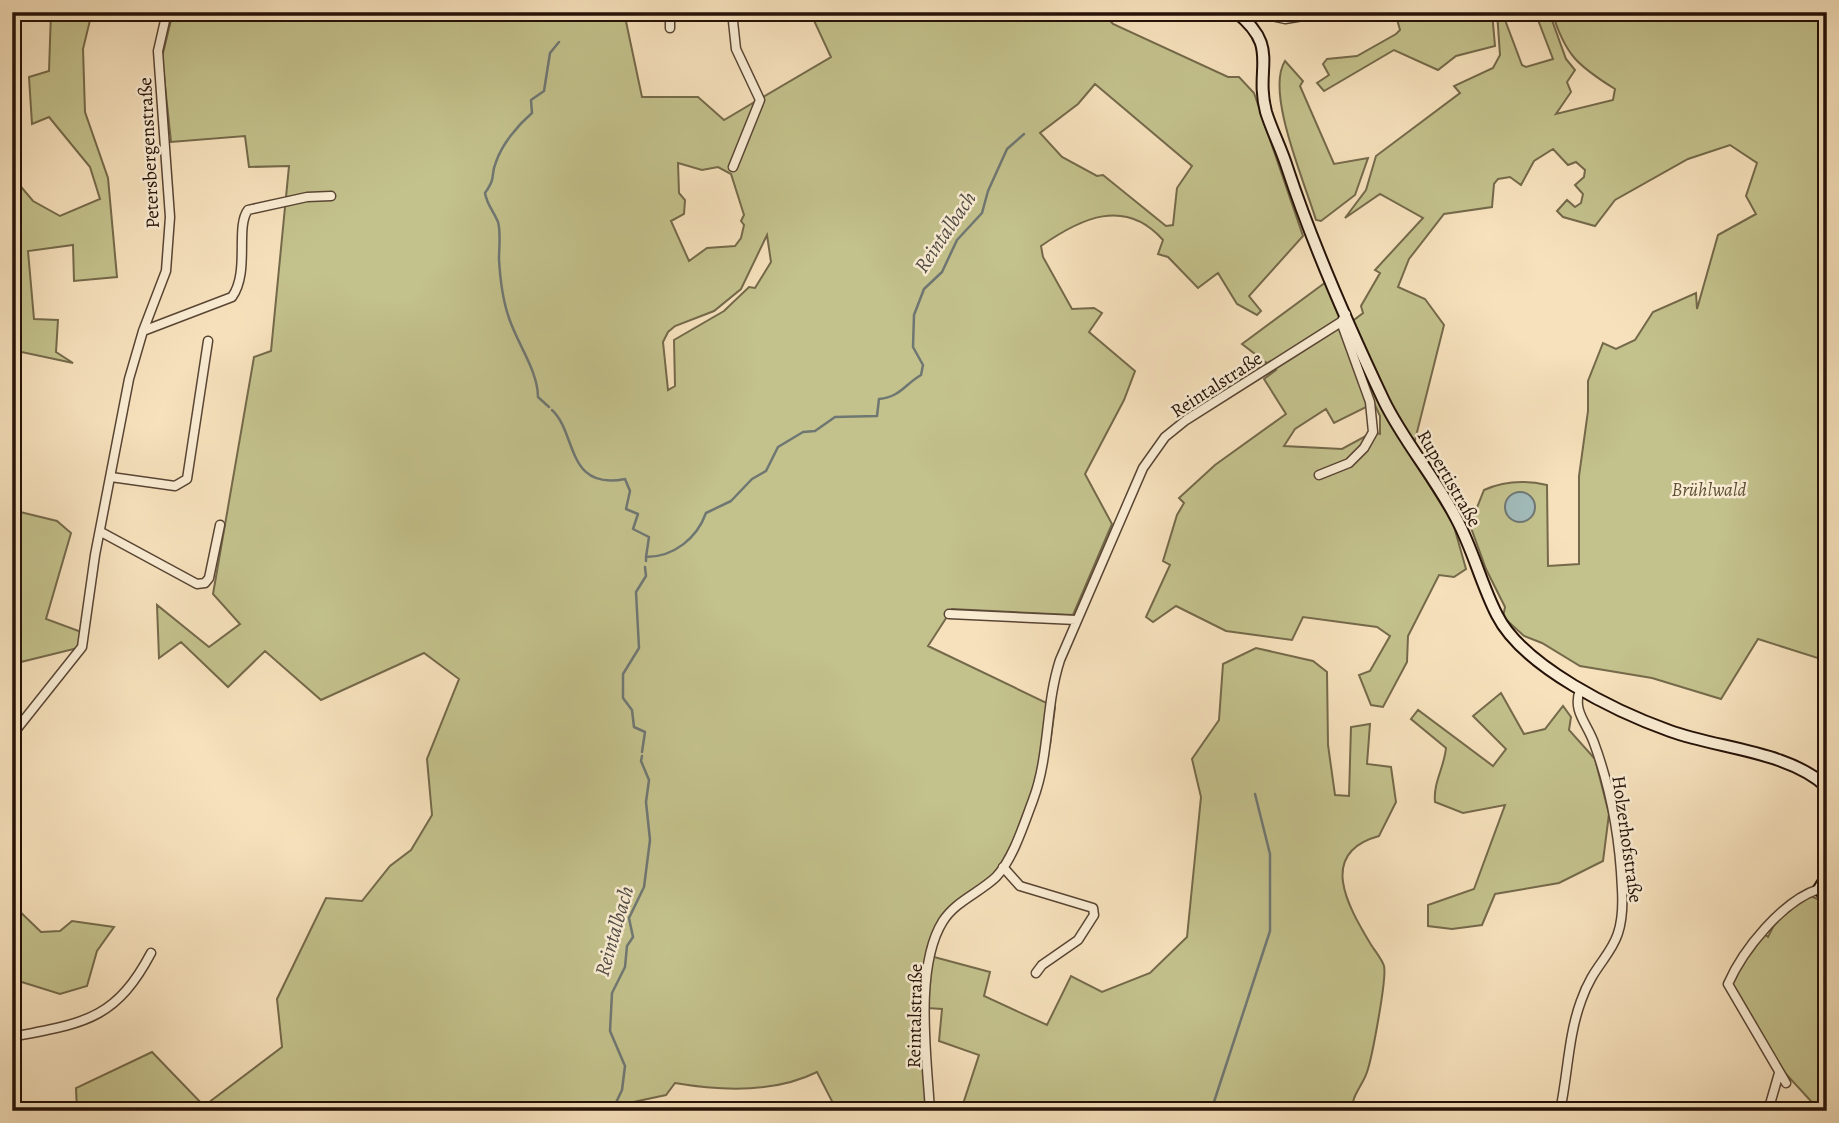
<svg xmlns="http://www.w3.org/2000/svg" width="1839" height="1123" font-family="Alegreya,serif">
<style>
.green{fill:#c3c18c;stroke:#74694a;stroke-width:2;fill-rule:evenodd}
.water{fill:#a1bbbb;stroke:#6f7773;stroke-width:2}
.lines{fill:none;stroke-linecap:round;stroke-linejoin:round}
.stream{stroke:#6f7773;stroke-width:2.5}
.minor-casing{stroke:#594534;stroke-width:11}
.secondary-casing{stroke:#251107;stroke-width:14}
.minor{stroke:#f9ecd3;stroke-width:8}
.secondary{stroke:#f9ecd3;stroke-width:10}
.labels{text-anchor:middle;stroke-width:5;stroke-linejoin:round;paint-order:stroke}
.street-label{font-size:19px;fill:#251107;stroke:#f9ecd3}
.park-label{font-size:19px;font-style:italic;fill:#5c4f36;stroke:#f9ecd3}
.water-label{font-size:21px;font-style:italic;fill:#504c46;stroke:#f9ecd3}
</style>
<rect width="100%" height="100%" fill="#f6e1bc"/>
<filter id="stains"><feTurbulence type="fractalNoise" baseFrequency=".00286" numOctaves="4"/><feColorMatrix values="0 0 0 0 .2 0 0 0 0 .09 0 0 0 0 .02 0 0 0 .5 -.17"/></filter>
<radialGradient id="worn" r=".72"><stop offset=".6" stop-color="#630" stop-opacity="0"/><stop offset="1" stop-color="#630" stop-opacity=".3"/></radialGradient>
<path class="green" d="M51 12H92L83 49 85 112 108 178 117 277 74 281 73 245 28 251 34 319 58 320 56 352 73 363 12 350V176L33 201 60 216 100 199 90 167 49 117 32 124 29 77 49 71Z
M173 12H624L642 97H698L724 120 831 57 810 12H1102L1113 24 1228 77H1239L1254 93 1303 236 1249 296 1261 311 1257 315 1237 304 1218 273 1198 288 1168 257 1158 254 1163 240C1125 197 1081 218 1041 246L1043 257 1072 309 1094 308 1102 313 1089 332 1135 371 1124 400 1085 474 1112 524 1073 615 952 609 928 646 1055 707 1050 745 1003 867 964 899 937 934 934 957 990 972 984 996 1047 1025 1071 976 1102 992 1150 973 1187 937 1201 797 1192 759 1219 720 1223 664 1256 648 1313 661 1327 672 1328 745 1335 795 1349 796 1351 727 1370 724 1367 764 1391 767 1396 802 1379 836C1317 853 1348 906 1370 943 1374 950 1382 959 1384 966 1387 978 1372 1058 1367 1072 1363 1085 1351 1096 1352 1111H967L964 1101 979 1055 939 1041 942 1009 927 1008 930 1111H837L817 1072C775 1093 721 1091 675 1083L666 1095 619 1105 618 1111H604L607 1105 564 1111H77L76 1088 152 1052 204 1106 282 1047 277 999 326 898 362 901 390 866 411 850 432 815 427 759 459 679 424 653 321 700 265 651 228 687 181 642 159 658 157 605 209 647 240 624 213 594 254 357 271 351 289 166 249 167 245 136 171 142 162 57ZM1095 84 1192 166 1177 188 1173 225 1166 226 1103 175 1097 176 1062 157 1040 133 1078 104ZM678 163 702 170 718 167 731 174 744 215 741 221 744 225 741 238 735 246 707 248 689 261 671 221 684 214 685 200 679 193ZM767 235 771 262 755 288 749 287 724 311 674 340 675 386 668 390 663 342 668 332 675 326 714 311 741 289Z
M1395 12H1492L1495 46 1456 56 1438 70 1394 50 1324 91 1317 83 1329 75 1323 64 1327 59 1357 56 1396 34 1400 30Z
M1497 12H1502L1522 65 1526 67 1553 59 1535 12H1549L1566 59 1575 70 1567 82 1571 92 1556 114 1613 100 1615 89C1578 66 1565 55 1552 12H1827V661L1758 639 1721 699 1652 678 1580 666 1542 643 1524 636 1503 617 1505 607 1486 569 1470 525 1484 490C1504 481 1525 480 1547 485L1548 566 1579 564V476L1588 411V381L1603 343 1616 349 1635 340 1653 312 1696 293 1697 309 1718 235 1756 214 1746 196 1757 163 1730 145 1688 159 1615 200 1595 226 1563 217 1557 211 1567 200 1575 207 1581 203 1583 194 1575 185 1584 177 1585 170 1576 162 1568 165 1553 149 1534 161 1521 185 1510 177 1498 179 1494 184 1492 207 1444 214 1409 259 1398 287 1425 299 1444 325 1411 456 1453 523 1466 569 1454 577 1439 575 1408 636 1407 662 1383 707 1371 705 1359 675 1370 671 1390 636 1377 627 1303 617 1292 640 1226 631 1176 606 1153 622 1146 617 1170 565 1163 561 1177 515 1184 503 1179 498 1215 465 1286 414 1264 379 1276 370 1242 344 1326 282 1346 326 1363 313 1361 306 1380 273 1375 270 1423 218 1380 194 1345 218 1366 190 1376 156 1460 93 1454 86 1493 68 1500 55ZM1374 403 1380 416V434L1373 432 1342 449 1284 446 1295 429 1326 409 1334 423Z
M1285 61 1303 81 1300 86 1334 164 1368 158 1355 195 1321 221 1316 220C1305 183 1265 92 1285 61Z
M12 510 57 521 71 533 46 619 84 633 82 647 17 663 12 670Z
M1501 693 1524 734 1545 729 1563 706 1571 717 1569 730 1595 759 1609 814 1603 861 1559 883 1495 894 1482 925 1452 929 1428 926V905L1474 889 1505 805 1463 813 1435 802C1433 783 1444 768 1446 748L1411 719 1418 710 1493 766 1506 749 1473 716Z
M1808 895 1827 903V1111H1820L1785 1073 1733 988 1732 979 1763 933 1768 937 1777 919Z
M12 904 41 932 60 931 72 921 114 927 97 951 87 986 60 994 12 979Z"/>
<path class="water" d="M1505 507a15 15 0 1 1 30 0a15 15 0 1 1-30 0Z"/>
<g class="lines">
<path class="stream" d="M549 407 538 397C538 371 517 343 509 318 503 301 500 277 499 259 499 248 501 232 498 222 493 210 487 205 485 193 497 176 490 176 496 162 502 144 518 125 532 113L531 100 544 91 550 53 559 42
M552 410C577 433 566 491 625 479L630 491 626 509 638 514 633 529 649 537 646 557
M646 561V557C674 557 697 538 706 513L731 501 752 479 766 471 778 447 803 432 815 431 835 417 877 416 879 399C900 397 904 385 921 375L923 365 913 347 914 315 924 289 942 272 957 240 982 213 988 191 1007 149 1024 134
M642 752 645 732 634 727 632 710 623 698V674L639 648 636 592 646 576 645 567
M109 1111 120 1103
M612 1111 622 1090 625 1066 610 1031 612 993 625 967 627 946 633 937 629 918 644 887 650 840 646 802 649 780 641 761 642 756
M1211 1111 1270 931V854L1255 794"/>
<g class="minor-casing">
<path id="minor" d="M670 12V28
M732 12 736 49 760 100 733 167
M1254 12 1285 19 1327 12
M143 331 232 297C250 272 235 227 248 210L307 197 331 196
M1319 475 1349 463 1364 448 1373 432 1370 402 1341 322
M111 477 175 486 187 479 208 341
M101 532 197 584 205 583 209 578 220 525
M949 614 1076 620
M12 735 82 647 95 555 129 379 143 331 166 271 170 217 158 51 167 12
M1003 867 1020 886 1093 908 1094 915 1078 940 1042 965 1036 973
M12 1037C83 1023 115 1021 151 953
M1786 1083 1728 984C1743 950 1782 901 1819 889
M930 1111C927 1058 914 967 943 921 956 901 979 893 996 877 1013 859 1024 824 1033 800 1050 755 1045 706 1060 660L1143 468 1165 437 1186 420 1341 322 1346 314
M1560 1111C1568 1074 1568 1036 1581 1001 1598 951 1626 955 1622 889 1620 841 1611 789 1594 743 1587 723 1572 711 1580 690
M1768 1111 1779 1073"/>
</g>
<g class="secondary-casing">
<path id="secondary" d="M1236 12C1281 48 1254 66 1266 112 1272 131 1281 148 1287 167 1313 246 1348 325 1384 401 1404 442 1435 477 1456 518 1473 549 1481 584 1497 615 1523 667 1617 712 1670 731 1720 749 1788 751 1827 787
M1827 876 1819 889 1827 898"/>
</g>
<use href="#minor" class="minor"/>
<use href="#secondary" class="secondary"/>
</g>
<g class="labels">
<g class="street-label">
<text transform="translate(148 153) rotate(-93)" y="7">Petersbergenstraße</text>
<text transform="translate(1216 384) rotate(-33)" y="7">Reintalstraße</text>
<text transform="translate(1450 478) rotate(60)" y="7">Rupertistraße</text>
<text transform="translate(1628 839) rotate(82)" y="7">Holzerhofstraße</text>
<text transform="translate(914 1016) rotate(-89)" y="7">Reintalstraße</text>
</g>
<g class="park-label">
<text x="1709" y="496">Brühlwald</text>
</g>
<g class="water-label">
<text transform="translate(945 232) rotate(-56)" y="7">Reintalbach</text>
<text transform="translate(614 931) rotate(-74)" y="7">Reintalbach</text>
</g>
</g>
<rect width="1839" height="1123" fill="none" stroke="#f6e1bc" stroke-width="42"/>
<rect x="14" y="14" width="1811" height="1095" fill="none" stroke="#251107" stroke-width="3.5"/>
<rect x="21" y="21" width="1797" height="1081" fill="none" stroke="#251107" stroke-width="2"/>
<rect width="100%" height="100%" filter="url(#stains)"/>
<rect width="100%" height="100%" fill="url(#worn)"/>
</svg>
